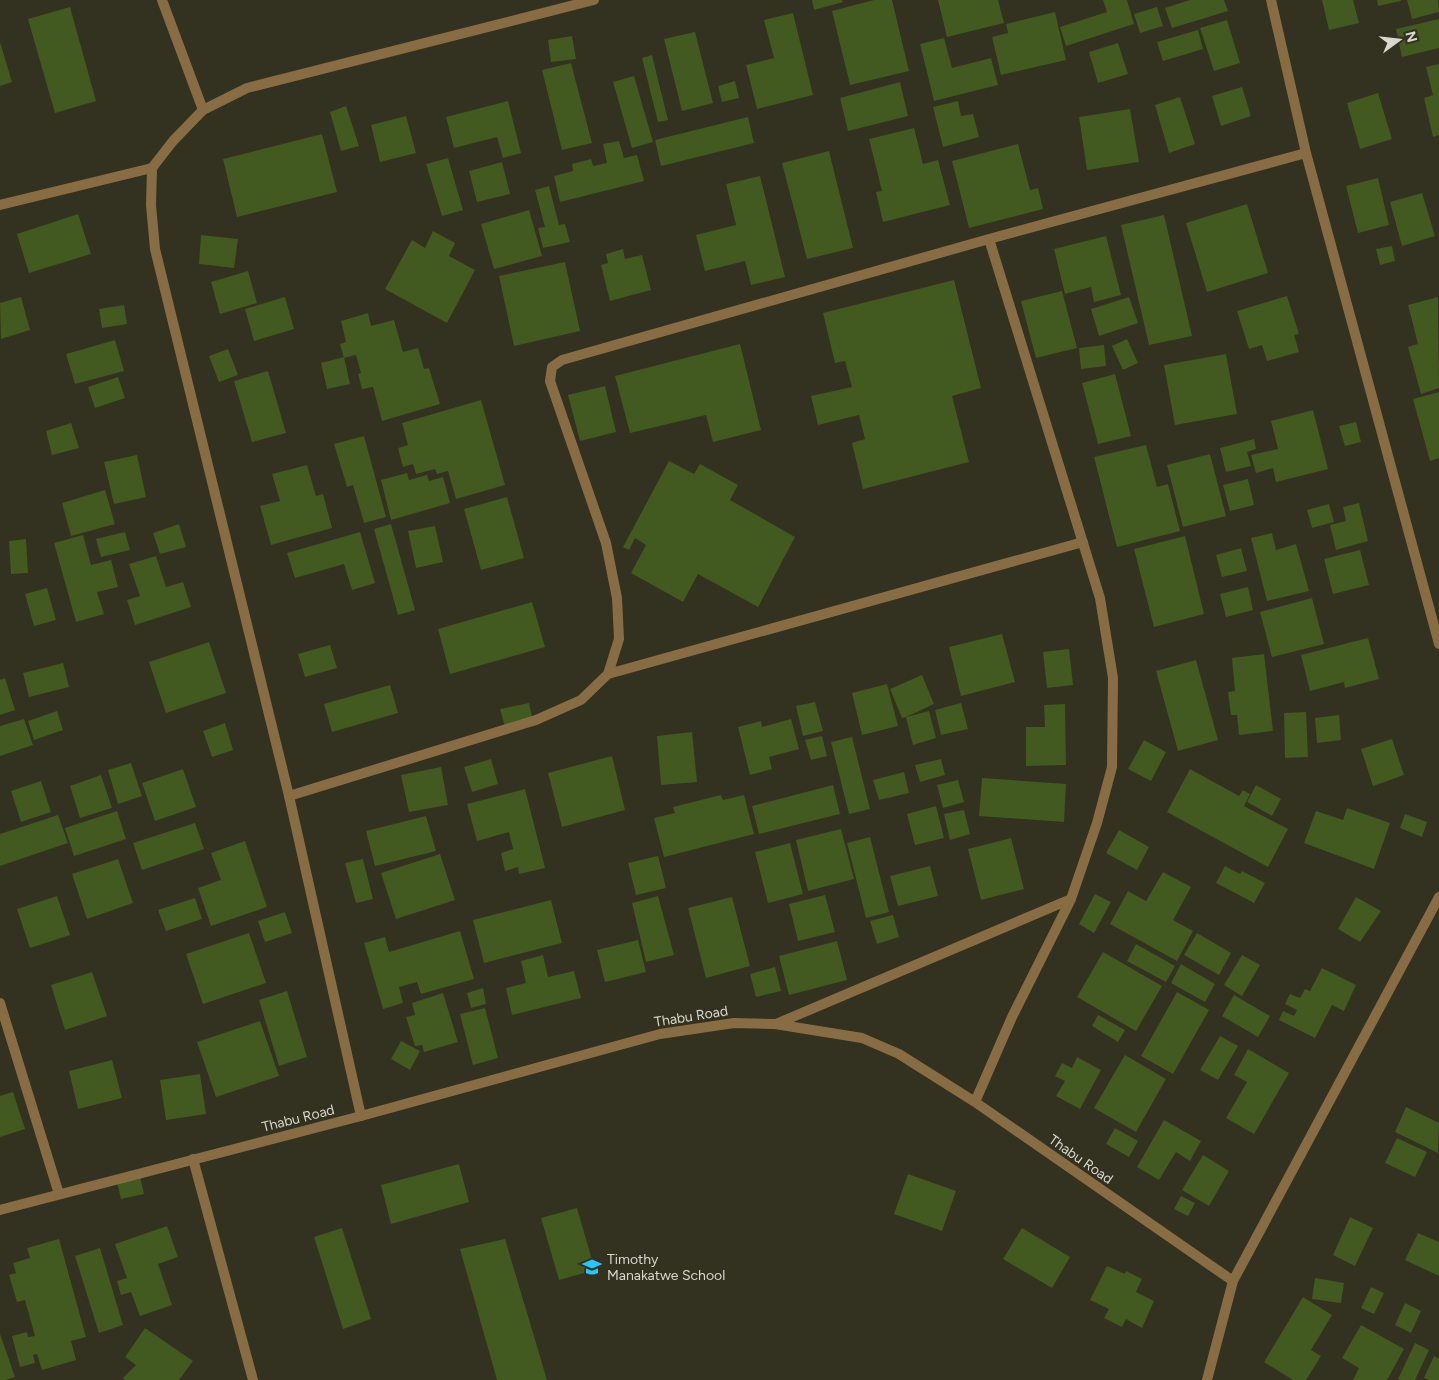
<svg xmlns="http://www.w3.org/2000/svg" width="1439" height="1380" font-family="Figtree,sans-serif">
<style>
.building{fill:#42591f}
.lines{fill:none;stroke-linecap:round;stroke-linejoin:round}
.minor{stroke:#886d44;stroke-width:10}
.tertiary{stroke:#886d44;stroke-width:10}
.labels{text-anchor:middle;stroke-width:4;stroke-linejoin:round;paint-order:stroke}
.street-label{font-size:14px;fill:#d9d8cd;stroke:#33311f}
.poi-label{font-size:14px;fill:#d9d8cd;stroke:#33311f;text-anchor:start}
</style>
<rect width="100%" height="100%" fill="#33311f"/>
<path class="building" d="M812 0H842L843 2 814 10Z
M874 0H892L909 71 850 85 832 11Z
M938 0H998L1004 23 947 37Z
M1103 0H1127L1134 24 1066 46 1060 27 1107 12Z
M1190 0H1224L1228 11 1172 28 1165 8Z
M1322 0H1353L1359 23 1329 30Z
M1377 0H1401V1L1378 6Z
M1407 0H1438L1439 12 1412 19Z
M70 7 96 101 55 113 28 19Z
M1157 7 1163 26 1140 33 1134 14Z
M1055 12 1066 60 1001 75 992 37 1008 33 1006 24Z
M793 13 813 95 757 109 746 65 774 58 764 20Z
M1439 19V48L1402 57 1396 29Z
M1227 20 1240 63 1214 71 1200 28Z
M1198 30 1203 49 1163 61 1157 42Z
M695 32 713 103 682 111 664 39Z
M572 36 576 59 551 62 548 40Z
M944 38 952 68 991 58 998 85 934 101 920 44Z
M0 42 12 82 0 86Z
M1118 43 1128 74 1098 83 1089 52Z
M652 55 668 120 658 122 642 58Z
M571 63 592 143 562 150 542 70Z
M1439 64V135L1433 137 1424 98 1433 95 1426 67Z
M634 76 653 142 632 148 613 82Z
M735 81 739 98 722 102 718 86Z
M900 82 908 116 848 131 840 98Z
M1242 87 1251 116 1221 126 1212 96Z
M1378 93 1392 139 1360 149 1347 103Z
M1180 97 1195 144 1169 153 1155 105Z
M508 101 521 153 503 158 497 137 454 148 446 117Z
M958 101 961 116 973 114 979 137 943 147 933 107Z
M346 106 359 146 341 151 330 112Z
M1130 109 1139 162 1087 170 1079 117Z
M406 116 416 153 380 162 371 125Z
M748 117 754 143 661 166 655 140Z
M914 128 923 164 938 160 950 205 883 222 876 192 882 191 869 139Z
M322 134 337 192 237 217 223 159Z
M619 141 624 158 637 155 644 181 560 202 554 176 573 171 572 164 591 159 593 166 607 163 603 144Z
M1018 144 1030 190 1038 188 1043 209 969 228 952 161Z
M829 151 853 248 807 259 782 163Z
M448 158 463 210 442 216 426 164Z
M502 162 510 194 477 202 469 171Z
M760 176 785 277 751 285 745 261 705 271 696 235 736 225 726 184Z
M1378 178 1389 225 1358 233 1346 186Z
M549 186 559 225 565 224 570 242 543 248 538 228 545 227 535 190Z
M1422 193 1435 236 1402 246 1390 202Z
M1247 204 1268 273 1207 292 1186 223Z
M529 210 542 256 494 269 481 224Z
M78 214 91 254 29 273 17 234Z
M1164 215 1192 336 1149 345 1121 225Z
M433 231 455 243 449 256 475 270 447 323 385 289 412 240 425 248Z
M201 235 238 239 234 268 199 264Z
M1106 236 1121 295 1094 302 1091 287 1065 294 1054 249Z
M1392 246 1395 261 1380 265 1376 249Z
M623 249 625 259 642 255 651 290 610 301 601 265 608 263 606 254Z
M565 262 580 331 514 346 499 276Z
M248 271 257 303 220 314 211 282Z
M954 280 981 388 952 396 969 462 863 489 852 443 865 439 859 415 818 425 811 396 852 387 845 361 835 363 823 313Z
M1062 291 1077 348 1036 358 1021 301Z
M1287 296 1299 334 1294 335 1299 352 1267 361 1262 345 1249 349 1237 311Z
M21 297 30 330 1 339 0 303Z
M285 297 294 329 254 341 245 309Z
M1129 297 1138 323 1099 336 1091 309Z
M1438 297 1439 388 1421 394 1408 347 1418 344 1408 305Z
M124 305 127 324 102 328 99 309Z
M368 313 371 326 394 320 403 352 418 348 424 369 429 368 440 404 382 421 373 387 362 389 358 374 361 373 356 355 344 358 340 344 346 342 341 321Z
M1127 339 1138 363 1123 370 1112 346Z
M115 340 124 371 75 384 66 354Z
M740 344 761 430 713 442 706 415 630 433 615 376Z
M1104 345 1106 366 1081 369 1079 348Z
M228 349 238 375 219 382 209 356Z
M1226 354 1237 414 1175 425 1164 365Z
M344 357 350 384 327 389 321 363Z
M268 371 286 433 252 442 234 381Z
M1115 374 1131 436 1098 444 1082 383Z
M118 377 125 398 95 408 88 387Z
M605 386 616 432 580 441 568 395Z
M1439 392V458L1430 461 1413 399Z
M481 400 505 485 456 499 448 471 437 474 435 469 416 474 413 464 403 467 398 448 408 445 402 423Z
M1313 410 1328 469 1276 482 1273 468 1256 473 1251 455 1278 449 1271 421Z
M1356 422 1361 442 1345 446 1339 426Z
M71 423 79 448 52 455 46 431Z
M364 436 386 517 364 523 353 485 347 487 334 444Z
M1254 439 1256 449 1247 452 1251 466 1226 472 1220 448Z
M1146 445 1157 487 1168 484 1180 531 1117 547 1094 457Z
M1210 454 1226 516 1183 527 1167 465Z
M137 455 146 497 114 504 104 462Z
M669 461 694 474 700 464 738 485 730 500 795 537 758 607 698 574 683 602 631 573 646 545 635 538 629 550 623 547Z
M307 465 316 496 323 494 332 528 271 545 260 506 280 501 272 474Z
M407 473 409 480 427 475 429 481 443 477 450 503 391 520 381 480Z
M1248 479 1254 505 1230 511 1223 485Z
M105 490 115 524 71 536 62 503Z
M507 497 524 558 481 570 464 509Z
M1359 503 1368 541 1336 550 1330 525 1346 521 1343 507Z
M1329 504 1334 522 1312 528 1307 510Z
M179 524 186 547 160 554 153 533Z
M391 524 415 610 398 615 374 529Z
M435 526 443 562 416 568 408 531Z
M125 532 130 550 101 557 96 539Z
M360 532 375 583 352 590 344 564 295 578 287 553Z
M1272 533 1276 550 1296 544 1309 591 1267 601 1251 538Z
M83 535 91 565 111 560 118 587 97 592 104 614 76 622 54 543Z
M1185 536 1204 614 1154 627 1134 549Z
M26 539 28 573 11 574 9 541Z
M1241 548 1247 571 1222 577 1216 555Z
M1360 550 1369 585 1333 594 1324 559Z
M156 556 166 587 183 582 191 607 135 625 127 600 140 596 129 564Z
M1248 587 1253 610 1226 617 1220 594Z
M47 588 56 620 34 626 25 594Z
M1312 598 1324 644 1272 657 1260 612Z
M532 602 545 647 450 674 438 629Z
M1002 634 1015 682 961 696 949 647Z
M1368 638 1379 679 1345 688 1344 682 1310 691 1301 655Z
M209 642 226 693 166 713 149 662Z
M330 645 337 668 305 677 298 654Z
M1069 649 1073 685 1047 688 1043 652Z
M1264 654 1273 731 1239 735 1237 715H1231L1228 692 1235 691 1232 658Z
M1196 660 1218 740 1178 751 1156 671Z
M63 663 69 687 29 697 23 673Z
M922 675 934 704 906 717 929 711 936 738 913 745 906 717 902 718 890 689Z
M5 678 15 710 0 715V680Z
M887 684 898 726 862 735 852 693Z
M390 685 398 713 332 732 324 704Z
M815 702 823 731 803 736 796 706Z
M529 703 533 721 505 727 500 709Z
M961 703 968 729 941 735 935 710Z
M1065 704 1066 765 1026 766V727H1045L1044 705Z
M57 711 63 730 34 740 28 721Z
M1306 712 1308 757 1285 758 1284 713Z
M1339 715 1341 740 1317 743 1315 718Z
M24 719 33 745 0 756V726Z
M791 719 799 749 769 757 772 769 750 775 738 727 761 721 762 727Z
M225 723 233 750 212 757 203 731Z
M692 732 697 782 661 785 657 736Z
M822 736 827 756 811 760 805 740Z
M852 737 870 809 849 814 831 742Z
M1392 739 1404 775 1373 786 1361 749Z
M1144 740 1166 752 1151 781 1128 769Z
M612 756 625 810 562 827 548 773Z
M491 759 498 784 472 792 464 767Z
M941 759 945 775 920 782 915 765Z
M131 763 142 796 118 804 108 770Z
M441 767 448 805 409 812 401 775Z
M183 769 196 807 155 821 142 783Z
M1190 769 1239 796 1243 790 1250 794 1244 806 1288 829 1268 867 1167 812Z
M904 772 909 793 879 800 873 780Z
M101 775 112 808 80 818 70 786Z
M982 778 1066 784 1064 822 979 816Z
M958 780 964 802 943 808 937 785Z
M41 781 51 812 21 822 11 791Z
M833 785 840 814 759 834 752 806Z
M1256 785 1281 799 1272 816 1247 802Z
M525 789 545 868 519 874 518 867 505 871 501 853 513 849 509 832 477 841 467 804Z
M721 795 723 800 744 795 754 834 664 857 654 818 675 813 673 807Z
M936 806 944 838 915 845 907 814Z
M1347 808 1390 823 1374 869 1304 843 1316 811 1343 820Z
M964 810 970 834 950 840 944 814Z
M117 811 126 839 74 856 65 828Z
M1405 814 1427 822 1422 837 1400 828Z
M58 815 68 843 0 866V834Z
M426 816 436 851 375 866 366 831Z
M195 823 204 849 142 870 133 843Z
M841 829 854 879 808 891 796 840Z
M1119 830 1149 847 1137 870 1106 853Z
M870 837 889 912 866 918 847 843Z
M1011 838 1024 889 981 900 968 849Z
M245 841 267 907 211 926 198 888 221 880 211 853Z
M790 843 803 894 768 903 755 852Z
M440 854 455 900 396 919 381 873Z
M658 856 666 888 636 895 628 863Z
M118 859 133 903 87 919 72 874Z
M363 859 373 899 356 903 345 863Z
M930 866 938 896 898 906 890 876Z
M1225 866 1240 874 1242 871 1265 883 1254 903 1216 883Z
M1163 872 1191 887 1173 920 1193 931 1177 961 1110 924 1128 891 1146 901Z
M1095 894 1111 902 1094 933 1079 924Z
M825 895 835 932 798 941 789 904Z
M57 896 70 935 30 948 17 909Z
M658 896 674 955 646 962 632 903Z
M732 897 750 966 706 978 688 908Z
M1356 897 1381 911 1360 942 1338 929Z
M195 898 202 919 166 931 158 910Z
M551 900 562 943 484 963 473 920Z
M285 912 292 933 265 942 258 921Z
M893 915 899 937 877 944 870 921Z
M460 931 474 979 421 994 417 982 399 987 403 1003 383 1009 364 943 385 937 389 952Z
M249 933 266 983 203 1004 186 954Z
M1197 933 1231 953 1219 975 1184 955Z
M638 940 646 972 605 982 597 950Z
M837 941 847 980 789 995 779 956Z
M1136 944 1175 966 1166 982 1127 961Z
M1103 952 1162 986 1136 1031 1077 997Z
M543 955 548 977 574 971 581 998 512 1015 506 988 526 983 521 961Z
M1242 955 1260 965 1242 996 1224 985Z
M1181 964 1215 984 1205 1002 1171 983Z
M775 967 781 991 756 997 750 974Z
M1322 968 1356 985 1344 1011 1332 1005 1315 1038 1279 1020 1283 1011 1294 1016 1297 1010 1285 1004 1290 994 1300 998 1305 989 1310 991Z
M92 972 107 1016 65 1030 51 985Z
M483 988 486 1004 471 1008 467 993Z
M287 991 307 1057 279 1066 259 1000Z
M1177 992 1209 1010 1173 1074 1141 1056Z
M443 993 458 1042 424 1052 422 1045 415 1046 406 1017 415 1015 412 1003Z
M1234 995 1270 1016 1258 1037 1222 1016Z
M485 1008 498 1058 473 1065 460 1014Z
M1098 1015 1125 1030 1118 1042 1092 1026Z
M260 1021 279 1076 216 1097 197 1042Z
M1220 1036 1238 1046 1218 1080 1200 1070Z
M401 1041 420 1051 410 1070 391 1059Z
M1248 1049 1289 1073 1254 1134 1226 1118 1247 1082 1234 1075Z
M1125 1055 1166 1079 1136 1132 1094 1108Z
M1077 1057 1101 1070 1080 1109 1056 1096 1065 1081 1055 1076 1062 1063 1072 1068Z
M112 1060 122 1098 78 1109 69 1071Z
M200 1074 206 1114 166 1120 160 1080Z
M13 1092 25 1129 0 1137V1096Z
M1406 1107 1439 1123 1438 1153 1395 1132Z
M1164 1120 1201 1141 1190 1161 1176 1152 1159 1180 1137 1167Z
M1115 1128 1138 1141 1129 1157 1106 1144Z
M1397 1138 1427 1152 1415 1177 1385 1163Z
M1203 1155 1229 1171 1209 1206 1182 1190Z
M459 1164 469 1202 391 1224 381 1185Z
M139 1172 144 1194 121 1199 116 1178Z
M908 1174 956 1191 942 1231 894 1214Z
M1181 1196 1195 1203 1188 1216 1174 1209Z
M577 1208 595 1270 559 1280 541 1218Z
M1350 1217 1373 1228 1355 1266 1333 1255Z
M167 1226 178 1257 158 1264 172 1305 140 1316 131 1292 121 1295 117 1281 127 1278 115 1244Z
M342 1228 371 1319 343 1329 314 1237Z
M1022 1228 1070 1257 1052 1288 1003 1259Z
M1418 1233 1439 1242V1276L1405 1260Z
M59 1239 86 1337 71 1341 76 1360 42 1370 37 1354 33 1355 35 1363 20 1367 12 1336 27 1332 28 1337 35 1336 25 1300 17 1302 9 1275 16 1273 13 1263 30 1258 27 1248Z
M505 1239 547 1380H497L460 1249Z
M100 1248 123 1325 99 1333 75 1256Z
M1107 1266 1125 1274 1126 1271 1142 1279 1136 1292 1154 1301 1142 1328 1126 1319 1122 1327 1104 1318 1109 1309 1090 1300Z
M1315 1278 1344 1283 1341 1303 1312 1299Z
M1371 1287 1384 1293 1374 1314 1361 1308Z
M1303 1297 1332 1315 1311 1350 1321 1356 1306 1380H1293L1264 1362Z
M1405 1303 1421 1311 1411 1333 1395 1325Z
M1361 1325 1404 1349 1387 1380H1353L1359 1368 1342 1358Z
M145 1328 193 1361 179 1380H125L123 1378 136 1365 125 1357Z
M0 1334 15 1377 5 1380H0Z
M1415 1343 1429 1350 1415 1380H1401L1398 1379Z
M1434 1356 1439 1359V1380H1429L1424 1378Z"/>
<g class="lines">
<path class="minor" d="M162 0 203 110
M1271 0 1306 153 1439 644
M0 205 152 168
M608 674 1083 542
M289 796 536 720 581 700 608 674 619 639 617 598 606 543 550 381 552 367 562 360 989 239 1306 153
M0 1003 59 1194
M776 1024 1071 899
M975 1102 1012 1017 1071 899 1097 823 1112 767 1113 678 1100 598 989 239
M361 1116 660 1034 734 1023 775 1024 862 1038 899 1054 975 1102 1233 1281 1207 1380
M193 1159 253 1380
M1233 1281 1439 897"/>
<path class="tertiary" d="M0 1210 361 1116 289 796 155 249 151 205 152 168 173 141 203 110 247 88 594 0"/>
</g>
<defs>
<g id="school-bare" transform="scale(1.5)"><path d="M0-5L7-2L0 1L-7-2ZM-4 1L0 2.5L4 1V4Q0 6-4 4Z" fill="#23c9fe" stroke="#33311f" stroke-width="2.5" paint-order="stroke"/></g>
</defs>
<g fill-rule="evenodd">
<use href="#school-bare" x="592" y="1267"/>
</g>
<g class="labels">
<g class="street-label">
<text transform="translate(691 1016) rotate(-9)" y="5">Thabu Road</text>
<text transform="translate(298 1118) rotate(-14)" y="5">Thabu Road</text>
<text transform="translate(1081 1159) rotate(35)" y="5">Thabu Road</text>
</g>
<g class="poi-label">
<text x="607" y="1264">Timothy<tspan x="607" dy="16">Manakatwe School</tspan></text>
</g>
</g>
<g transform="translate(1399 40) rotate(75)" stroke="#33311f" stroke-width="4" paint-order="stroke">
<path d="M0-4L9 19L0 12L-9 19Z" fill="#d9d8cd"/>
<text y="-8" font-size="14" font-weight="bold" text-anchor="middle" fill="#d9d8cd">N</text>
</g>
</svg>
